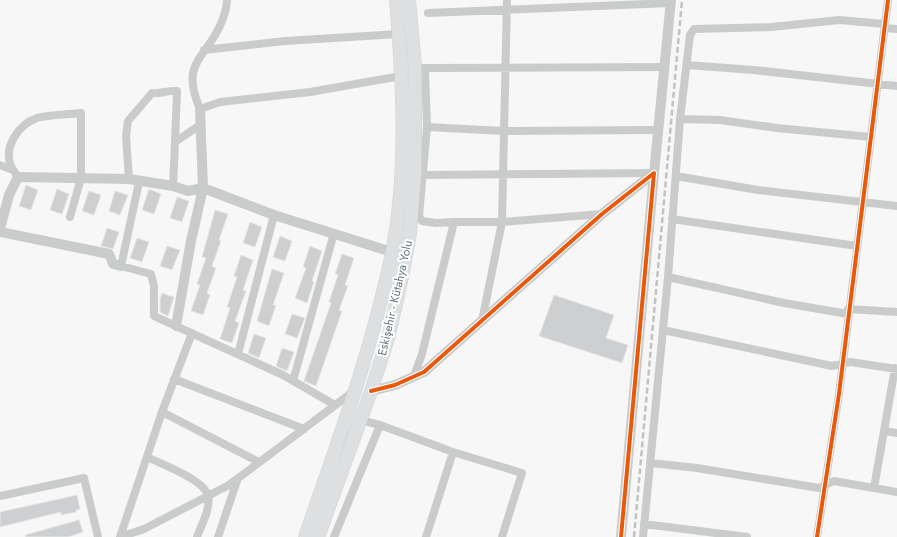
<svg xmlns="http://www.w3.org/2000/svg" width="897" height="537" font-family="Jost,sans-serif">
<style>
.building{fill:#cecfd0;stroke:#e6e6e6}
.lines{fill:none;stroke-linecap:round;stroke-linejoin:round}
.trunk-casing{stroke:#d3d4d4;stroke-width:14}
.minor{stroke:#cacccc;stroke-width:8}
.tertiary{stroke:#cacccc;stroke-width:10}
.trunk{stroke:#dedfe0;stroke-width:13}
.rail{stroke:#c1c2c3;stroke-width:2.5;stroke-dasharray:6 3;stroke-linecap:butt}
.cycleway-casing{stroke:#fff;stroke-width:6}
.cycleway{stroke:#e8590c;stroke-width:4}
.labels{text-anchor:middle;stroke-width:4;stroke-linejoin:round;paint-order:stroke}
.street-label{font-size:12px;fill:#66747e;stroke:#fff}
</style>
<rect width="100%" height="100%" fill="#f7f7f7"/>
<path class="building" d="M26 185 38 190 31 210 19 206Z
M57 189 69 194 62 214 50 210Z
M149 189 161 194 154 214 142 210Z
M89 191 101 195 94 215 82 211Z
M115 191 128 195 120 215 109 211Z
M177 197 189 201 182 222 170 218Z
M215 210 228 214 219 240 221 241 212 266 216 268 207 293 210 295 203 315 191 311 200 285 197 284 206 258 202 257Z
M250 222 262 227 255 247 243 243Z
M107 228 119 232 113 249 101 246Z
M280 236 292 241 285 261 273 257Z
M137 238 149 242 142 262 130 258Z
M167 246 180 250 172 270 160 266Z
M310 246 322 251 312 281 314 282 307 303 295 298 306 268 303 267Z
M342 254 354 258 345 285 348 286 339 310 342 311 316 386 304 381 331 303 329 302 338 275 335 274Z
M241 255 253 260 243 290 246 291 235 321 239 323 232 343 220 339 230 308 227 307 237 277 234 276Z
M272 269 284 273 273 305H276L269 326 257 321Z
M162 293 174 297 168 316 160 312V300Z
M554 295 614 315 606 338 628 345 622 363 539 336Z
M292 314 305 318 297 338 285 334Z
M254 334 266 338 259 358 248 353Z
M282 348 294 352 287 371 276 366Z
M77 495 80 509 76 510V512L61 515V512L0 527V512Z
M79 520 83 532 68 537H26L25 535Z"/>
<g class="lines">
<g class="trunk-casing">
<path id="trunk" d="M305 537C337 444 372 350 392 253 408 170 403 84 396 0
M318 537 371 391 389 335 402 277 410 233 415 168V66L409 0"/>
</g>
<path class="minor" d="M227 0C227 8 225 13 222 21 207 60 179 60 200 109L220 102 310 92 401 76
M428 13 671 3
M885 28 897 29
M204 50 285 41 399 34
M687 65 754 70 897 86
M419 67 425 71 427 127 419 216 422 221 436 223 454 222
M421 68 663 67
M680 119 720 120 777 128 871 137
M427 127 504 131 658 130
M0 165 13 170
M424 175 654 173
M676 176 758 190 897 206
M18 177C15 173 13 170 11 166 3 147 19 124 37 118 50 114 67 115 81 113V178L70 217
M129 179 126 136 128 121 152 93C161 94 168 90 177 91L175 142
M139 182 121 266 151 274 154 286V316L283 375 335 405
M173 186 175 142 200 125
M672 219 857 246
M668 277 784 303 848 314
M848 309 897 312
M482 321 502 222 507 0
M663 330 832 366 850 362 897 369
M238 354 274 215
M414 376 422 354 454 222H502L602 214
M174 379 304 429
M293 381 334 233
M162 412 259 462
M360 420 380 425 453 452 522 473 502 537
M885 431 897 433
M147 457C161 464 205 480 208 496 211 508 201 526 197 537
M651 463 697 468 819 488 834 481 897 492
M874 488 895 368
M0 496 84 478 98 537
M644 524 747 537
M120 537 144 529 229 485 354 391
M120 537 162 412 192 333
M218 537 238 478
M334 537 380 425
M426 537 453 452
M643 537 668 277 680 119 690 35 694 29 772 27 839 20 885 24
M817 537 839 394 888 0"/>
<path class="tertiary" d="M654 173 671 0
M0 229 9 195 18 177 129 179 173 186 188 191 203 188 274 215 392 252
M0 232 109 254 113 264 121 266
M176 326 191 241 203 188 200 109
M371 391 395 385 424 372 602 214 654 173 621 537"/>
<use href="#trunk" class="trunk"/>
<path class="rail" d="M634 537 682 0"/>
<g class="cycleway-casing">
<path id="cycleway" d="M371 391 395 385 424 372 602 214 654 173 621 537
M817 537 839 394 888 0"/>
</g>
<use href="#cycleway" class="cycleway"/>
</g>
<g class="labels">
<g class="street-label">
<text transform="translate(395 298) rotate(-77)" y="4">Eskişehir - Kütahya Yolu</text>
</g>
</g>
</svg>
